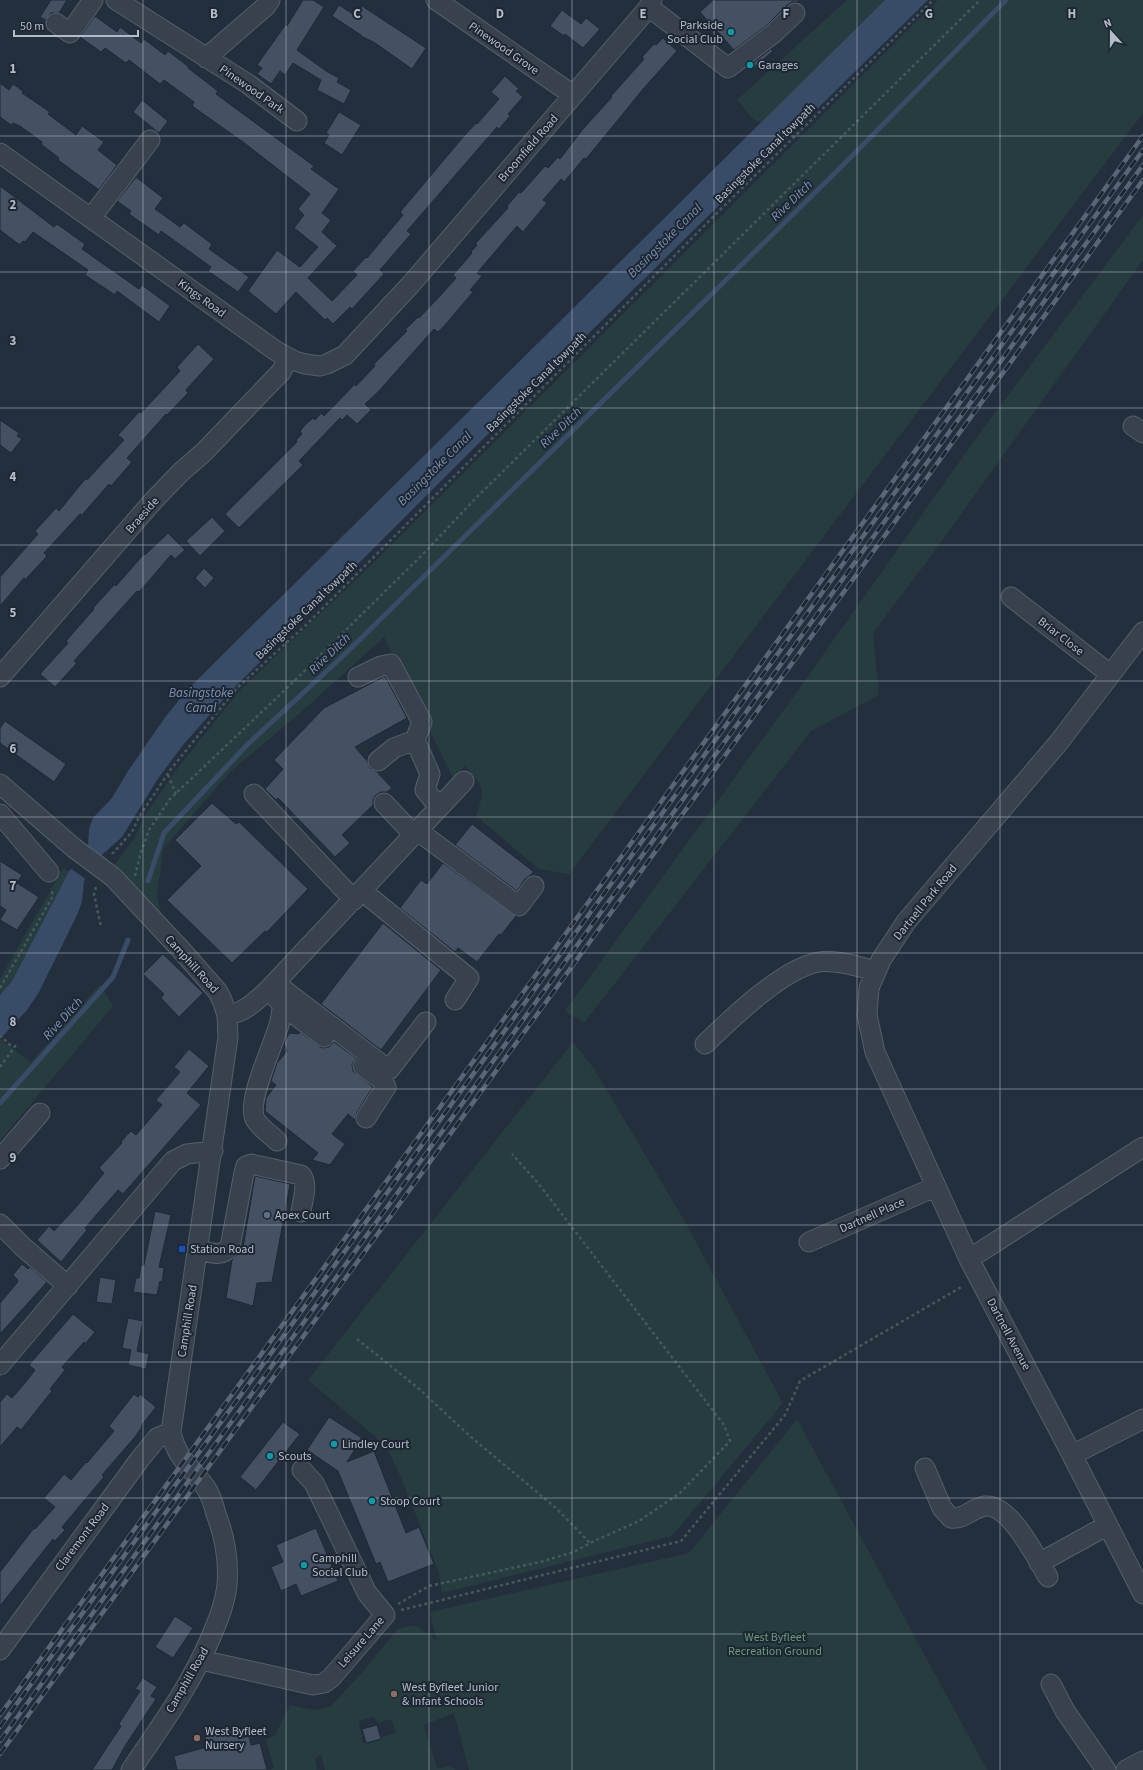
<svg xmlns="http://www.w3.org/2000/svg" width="1143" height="1770" font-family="'Source Sans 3',sans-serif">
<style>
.green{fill:#263c3f;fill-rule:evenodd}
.water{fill:#394c67}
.pier{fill:#242f3e}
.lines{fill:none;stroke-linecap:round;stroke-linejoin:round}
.stream{stroke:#394c67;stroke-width:5}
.building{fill:#455162;stroke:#1f2835}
.minor-casing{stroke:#565f6c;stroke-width:21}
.path{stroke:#44595c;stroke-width:2.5;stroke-dasharray:3 3;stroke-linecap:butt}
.minor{stroke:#38414e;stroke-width:19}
.rail-casing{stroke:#5a6575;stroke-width:4.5}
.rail{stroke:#1d2633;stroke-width:3;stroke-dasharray:9;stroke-linecap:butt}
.minor-bridge-casing{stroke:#565f6c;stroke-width:21;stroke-linecap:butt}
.minor-bridge{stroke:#38414e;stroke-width:19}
.grid{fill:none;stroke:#b4bcc9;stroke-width:1;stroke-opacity:0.55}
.culture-dot{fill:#0f9aa8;stroke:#1d2633;stroke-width:1.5}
.service-dot{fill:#5c6f8a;stroke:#1d2633;stroke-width:1.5}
.transit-dot{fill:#1a4fb4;stroke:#1d2633;stroke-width:1.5}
.education-dot{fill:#8d6e63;stroke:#1d2633;stroke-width:1.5}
.labels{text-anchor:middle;stroke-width:4;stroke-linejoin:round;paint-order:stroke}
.poi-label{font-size:12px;fill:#b4bcc9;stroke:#1d2633;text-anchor:start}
.street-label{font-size:12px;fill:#b4bcc9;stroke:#1d2633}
.park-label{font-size:12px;fill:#6b9a76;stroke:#1d2633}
.water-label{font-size:13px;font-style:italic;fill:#7c92b1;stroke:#1d2633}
.grid-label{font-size:13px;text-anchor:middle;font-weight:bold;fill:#b4bcc9;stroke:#1d2633;stroke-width:4;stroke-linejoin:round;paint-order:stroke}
</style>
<rect width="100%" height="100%" fill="#242f3e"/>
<path class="green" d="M847 0H885L761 123 754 120 737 100Z
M938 0H1143V113L569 874 539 869 476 816C486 787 484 788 465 766L453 778 384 637 299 714 231 771 163 849 157 896 163 921 112 868 134 839 145 815 177 769 240 690 363 573Z
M1143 215V260L934 552 873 633 879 695 811 731 584 1023 565 1011 799 689 979 434Z
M63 868 69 871 12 981 0 995V979Z
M100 984 113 1006 0 1141V1039L31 1062Z
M573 1042 595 1070 684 1220 783 1403 672 1536 442 1593 439 1573 401 1478 386 1446 308 1380Z
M797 1419 987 1770H469L454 1713 424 1725 437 1769 448 1766 456 1770H325L321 1755 315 1758 317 1770H269L274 1768 266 1740 275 1735 290 1705 314 1710 330 1707 360 1675 398 1629 414 1625 431 1635 437 1642 430 1612 689 1553ZM374 1717 378 1723 391 1719 396 1733 363 1743 359 1721Z"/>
<path class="water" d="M885 0H928L586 336 228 694 183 745 157 780 122 837 94 862 84 881 82 901 78 913 39 992 27 1010 0 1039V995L12 981 69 871 85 856 88 846 89 829 93 818 112 798 128 771 166 716 189 688Z"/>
<path class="pier" d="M83 855 96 863 87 880 70 868Z"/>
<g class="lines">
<path class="stream" d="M148 881 164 833 248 744 343 656 837 171 1006 0
M0 1103 113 977 128 940"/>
</g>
<path class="building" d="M51 0H67L59 13H51L46 20 40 17Z
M303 0H313L324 7 297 50 326 71 339 78 337 82 351 90 344 104 317 90 321 80 293 63 285 75 280 71 271 84 257 74 262 68 257 65 286 24 287 26Z
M713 0H800L798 2H792L787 5 767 25 734 50 700 12Z
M339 5 356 16 362 6 426 48 412 69 375 43 361 36V35L332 16Z
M562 10 581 24 586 18 600 29 583 48 565 34 564 36 550 26Z
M95 16 117 32 120 27 141 43 144 39 165 55 168 51 189 67 188 68 218 91 216 94 314 166 311 169 339 189 322 213 331 220 322 232 337 246 308 278 332 301 357 275 353 271 366 257 367 258 403 215 400 212 464 136 476 123 477 124 499 99 491 92 505 76 519 89 516 91 523 97 508 114 510 116 499 129 497 127 407 231 411 234 380 270 384 274 352 309 350 307 333 324 327 318 325 320 296 292 276 314 248 291 277 250 300 267 318 247 294 228 304 215 298 209 310 194 243 142 192 106 194 102 164 80 160 84 129 60 126 63 105 48 101 52 80 37Z
M663 38 677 51 644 88 586 159 584 158 564 182 561 179 543 200 547 203 523 232 517 226 477 273 482 276 470 290 473 292 445 325 438 332 434 329 378 392 365 404 371 410 357 424 347 415 342 420 340 418 299 461 303 465 239 528 225 514 297 442 296 440 302 434 300 431 306 424 313 418 315 420 321 413 324 416 355 384 356 386 375 366 374 364 407 331 405 330 418 317 419 318 441 295 456 278 453 275 472 253 471 252 477 245 475 244 508 208 507 206 519 192 521 193 545 166 548 168 558 157 560 159 583 129 612 97 611 96 644 59 642 57 654 44 656 45Z
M771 49 773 51 751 70 748 67Z
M0 83 9 90 13 84 23 91 22 93 50 112 48 114 76 135 82 126 104 142 98 150 117 165 99 190 58 160 59 158 41 144 42 142 20 126 13 123 11 125 0 117Z
M142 100 168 121 159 133 133 112Z
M339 112 361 125 342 155 324 143 329 135 326 133Z
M136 177 163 198 155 209 180 227 184 223 212 244 209 249 249 277 238 292 208 271 211 267 161 231 159 235 129 214 131 211 117 201Z
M0 186 54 227 57 224 85 244 82 249 112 270 139 289 142 285 170 306 159 322 117 291 115 295 85 275 88 270 33 232 25 242 23 241 20 245 0 230Z
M198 344 214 359 186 390 188 393 167 415 166 414 127 458 132 462 111 486 109 484 82 515 80 514 44 553 47 556 25 580 24 578 0 606V577L38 534 35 531 46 519 56 508 59 511 86 478 87 480 124 440 118 435 139 412 141 413 180 371 177 367Z
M0 420 19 433 17 436 22 439 11 453 0 445Z
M212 517 225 531 200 556 186 541Z
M168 533 185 550 175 559 171 555 139 592 137 591 74 661 77 663 55 687 40 674 68 643 66 641 94 609 93 608 115 584 116 586 144 554 145 555Z
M204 568 214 578 205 588 195 578Z
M385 676 407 718 355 747 367 761 370 768 377 772 392 788 387 792H381L376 795 373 800V805L342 835 350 843 335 857 278 798 276 800 265 789 283 769 274 760 324 708Z
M5 721 66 764 54 782 0 743V728Z
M212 803 236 824 239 822 308 889 267 932 265 931 232 963 167 900 201 866 175 840Z
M472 824 534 872 525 879 517 891 455 845Z
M0 861 22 875 17 883 39 897 17 930 0 920 6 910 0 906Z
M443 863 516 916 501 935 499 934 477 962 458 948 455 952 400 908 421 880 427 884Z
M383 923 441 970 381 1050 321 1004Z
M163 954 203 993 179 1017 161 998 164 994 143 974Z
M300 1032 322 1048 329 1047 334 1042 356 1058 352 1064 353 1071 373 1087 357 1112 355 1120 348 1114 332 1134 345 1144 330 1165 312 1160 318 1153 265 1111 266 1098 276 1085 271 1081 277 1063 287 1051 284 1043 287 1037 290 1033 298 1034Z
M189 1049 209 1066 187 1093 201 1105 123 1194 118 1190 85 1228 87 1230 61 1262 37 1240 49 1226 54 1231 77 1206 104 1173 99 1168 122 1143 121 1142 126 1136 131 1131 136 1135 162 1105 156 1100 180 1072 174 1067Z
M255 1176 290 1184 272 1282 257 1283 253 1306 226 1298 232 1260 238 1254H242Z
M155 1211 171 1215 159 1267 164 1268 162 1282 160 1281 157 1295 133 1292 136 1278H139L141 1265H144Z
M22 1264 28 1269 30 1267 47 1282 0 1334V1303L17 1283 18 1280 13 1275Z
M100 1277 116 1280 112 1304 96 1302Z
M73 1314 95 1332 85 1344 84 1342 62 1367 65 1370 50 1389 52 1391 21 1430 17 1427 0 1447V1402L7 1394 12 1398 25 1383 35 1370 29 1365Z
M128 1318 143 1321 137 1351 149 1354 146 1369 128 1365 131 1350 122 1348Z
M134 1394 138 1397 140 1394 156 1407 141 1426 142 1427 134 1438 102 1475 104 1477 62 1527 65 1530 55 1541 53 1539 0 1606V1572L34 1528 35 1529 55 1507 44 1498 64 1474 71 1480 86 1462 87 1463 114 1431 109 1426Z
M329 1417 362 1438 347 1462 374 1451 406 1533 419 1527 434 1564 388 1582 380 1562 376 1564 338 1471 307 1450Z
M283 1422 300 1434 256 1490 240 1477Z
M316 1528 338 1581 301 1596 296 1584 281 1591 271 1567 283 1562 276 1545Z
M175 1616 193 1628 173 1658 155 1647Z
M143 1678 157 1687 151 1696 156 1699 125 1746 112 1770H92L121 1726 119 1725 120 1722 140 1691 135 1689Z
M377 1725 381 1739 366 1743 362 1729Z
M236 1728 239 1739 249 1736 251 1745 260 1743 267 1770H177L174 1756 207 1747 205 1737Z"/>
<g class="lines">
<g class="minor-casing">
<path id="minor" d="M116 0 248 84 297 121
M436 0 573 95
M649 7 728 68 774 33 795 13
M56 23 70 33 93 0
M206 58 266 6 270 0
M0 153 276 351 295 361 305 364 320 366 327 364 345 355 412 283 649 7 652 0
M91 218 150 140
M1133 426 1143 433
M1011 597 1110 674
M1143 632 1059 742 906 922 881 960 869 988 867 1015 875 1052 969 1259 1072 1455 1143 1594
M0 677 154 500 181 472 204 452 275 378 281 372 288 358
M358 677 381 666 391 664 422 722 415 740 430 774 425 790 439 807
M378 761 394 748 415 740
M0 784 74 848
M254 794 354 900
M384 803 414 835
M0 814 49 872
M418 831 519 906 534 886
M113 877 183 952 218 992 222 1000 227 1015 228 1037 171 1432C176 1458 192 1468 206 1488 211 1495 214 1506 216 1514 225 1537 229 1560 227 1585 225 1604 218 1620 211 1637 191 1685 160 1727 131 1770
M362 891 469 978 455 1000
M275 983 389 1070 426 1022
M269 989 282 1005C282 1010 281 1016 280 1021 275 1043 246 1100 255 1119 260 1128 270 1134 277 1141
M282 1005 324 1037
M227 1015C244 1013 256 1001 269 989L464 781
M705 1044C731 1019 783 968 819 962 835 959 860 967 876 971
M363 1066 382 1080 386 1087 366 1118
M0 1159 40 1113
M0 1224 23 1247 68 1286
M809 1242 935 1187
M198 1250C211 1252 221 1258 230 1247L244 1173 246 1166 251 1164 301 1175C309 1183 302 1202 301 1212
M969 1259 1143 1147
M0 1365 173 1161 187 1154 213 1151
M1072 1455 1143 1419
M925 1468 942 1508 951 1518C964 1520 972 1508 985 1506 1010 1503 1037 1559 1048 1577
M1039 1563 1108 1525
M0 1650 140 1459 157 1438 171 1432
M201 1660 313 1685 324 1683 331 1678 385 1615 367 1593 314 1483 302 1470
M1051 1684 1065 1711 1106 1770
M1126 1770 1143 1761"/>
</g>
<path class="path" d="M168 775 176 794
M112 854 132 832 139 817 171 769 237 688 306 625 720 210 933 0
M135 876 140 855 149 830 170 799 287 688 423 554 474 500 980 0
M96 887 94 894 101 927
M0 988 53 896 51 888
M0 1035 13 1048
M0 1067 16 1045
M357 1339 418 1388 471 1437 556 1508 590 1543
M398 1604 429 1586 540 1562 574 1552 590 1543 639 1521 680 1493 730 1441 724 1425 538 1183 512 1154
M401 1610 681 1541 785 1415 800 1381 963 1286"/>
<use href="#minor" class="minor"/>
<g class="rail-casing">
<path id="rail" d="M0 1715 1143 136
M0 1727 1143 150
M0 1741 1143 165
M0 1754 1143 180"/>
</g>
<use href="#rail" class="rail"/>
<g class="minor-bridge-casing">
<path id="minor-bridge" d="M74 848 113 877"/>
</g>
<use href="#minor-bridge" class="minor-bridge"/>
</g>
<path class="grid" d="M143 0V1770M286 0V1770M429 0V1770M572 0V1770M714 0V1770M857 0V1770M1000 0V1770M0 136H1143M0 272H1143M0 408H1143M0 545H1143M0 681H1143M0 817H1143M0 953H1143M0 1089H1143M0 1225H1143M0 1362H1143M0 1498H1143M0 1634H1143"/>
<g class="culture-dot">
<circle cx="731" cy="32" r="4"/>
<circle cx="750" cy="65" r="4"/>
<circle cx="334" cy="1444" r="4"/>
<circle cx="270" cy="1456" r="4"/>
<circle cx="372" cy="1501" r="4"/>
<circle cx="304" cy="1565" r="4"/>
</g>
<circle class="service-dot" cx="267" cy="1215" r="4"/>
<rect class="transit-dot" x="178" y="1245" width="8" height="8" rx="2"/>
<g class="education-dot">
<circle cx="394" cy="1694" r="4"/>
<circle cx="197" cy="1738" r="4"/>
</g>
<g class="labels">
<g class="poi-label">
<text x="723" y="29" text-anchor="end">Parkside<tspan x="723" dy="14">Social Club</tspan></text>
<text x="758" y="69">Garages</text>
<text x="275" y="1219">Apex Court</text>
<text x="190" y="1253">Station Road</text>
<text x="342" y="1448">Lindley Court</text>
<text x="278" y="1460">Scouts</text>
<text x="380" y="1505">Stoop Court</text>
<text x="312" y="1562">Camphill<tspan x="312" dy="14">Social Club</tspan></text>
<text x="402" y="1691">West Byfleet Junior<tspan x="402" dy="14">&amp; Infant Schools</tspan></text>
<text x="205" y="1735">West Byfleet<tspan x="205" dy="14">Nursery</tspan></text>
</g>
<g class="street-label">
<text transform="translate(504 48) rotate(35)" y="4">Pinewood Grove</text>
<text transform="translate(252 89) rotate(35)" y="4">Pinewood Park</text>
<text transform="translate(528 148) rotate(-49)" y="4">Broomfield Road</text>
<text transform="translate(765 153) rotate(-45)" y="4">Basingstoke Canal towpath</text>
<text transform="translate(202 298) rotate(36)" y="4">Kings Road</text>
<text transform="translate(536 382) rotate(-45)" y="4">Basingstoke Canal towpath</text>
<text transform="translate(142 515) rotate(-49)" y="4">Braeside</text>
<text transform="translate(306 610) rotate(-44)" y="4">Basingstoke Canal towpath</text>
<text transform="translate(1061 636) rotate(38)" y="4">Briar Close</text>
<text transform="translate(925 902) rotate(-51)" y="4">Dartnell Park Road</text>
<text transform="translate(192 964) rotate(48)" y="4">Camphill Road</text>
<text transform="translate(872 1215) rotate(-24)" y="4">Dartnell Place</text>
<text transform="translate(187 1321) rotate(-81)" y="4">Camphill Road</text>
<text transform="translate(1009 1334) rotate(62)" y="4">Dartnell Avenue</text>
<text transform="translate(82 1537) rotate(-53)" y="4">Claremont Road</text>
<text transform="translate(361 1642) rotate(-49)" y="4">Leisure Lane</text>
<text transform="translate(187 1680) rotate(-60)" y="4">Camphill Road</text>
</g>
<g class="park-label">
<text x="775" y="1641">West Byfleet<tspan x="775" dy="14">Recreation Ground</tspan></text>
</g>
<g class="water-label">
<text transform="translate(791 200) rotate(-44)" y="5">Rive Ditch</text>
<text transform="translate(664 240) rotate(-45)" y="5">Basingstoke Canal</text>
<text transform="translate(560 427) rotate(-44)" y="5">Rive Ditch</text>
<text transform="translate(434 468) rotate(-45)" y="5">Basingstoke Canal</text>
<text transform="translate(329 653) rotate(-44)" y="5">Rive Ditch</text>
<text x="201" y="697">Basingstoke<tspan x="201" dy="15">Canal</tspan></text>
<text transform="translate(62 1018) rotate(-48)" y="5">Rive Ditch</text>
</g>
</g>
<g class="grid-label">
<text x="214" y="18">B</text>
<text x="357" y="18">C</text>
<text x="500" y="18">D</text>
<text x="643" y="18">E</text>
<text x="786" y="18">F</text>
<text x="929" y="18">G</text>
<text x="1072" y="18">H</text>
<text x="13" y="73">1</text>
<text x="13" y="209">2</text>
<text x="13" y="345">3</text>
<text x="13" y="481">4</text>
<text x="13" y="617">5</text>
<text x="13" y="753">6</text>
<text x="13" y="890">7</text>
<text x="13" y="1026">8</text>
<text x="13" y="1162">9</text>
</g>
<g transform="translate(1111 32) rotate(339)" stroke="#1d2633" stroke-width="3" paint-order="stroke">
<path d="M0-3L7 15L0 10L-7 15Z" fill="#b4bcc9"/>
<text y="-6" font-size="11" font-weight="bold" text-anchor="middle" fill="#b4bcc9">N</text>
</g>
<path d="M14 30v6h124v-6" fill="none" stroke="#b4bcc9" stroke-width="2"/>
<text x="20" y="30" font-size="12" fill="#b4bcc9" stroke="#1d2633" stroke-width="3" paint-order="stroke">50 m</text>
</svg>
